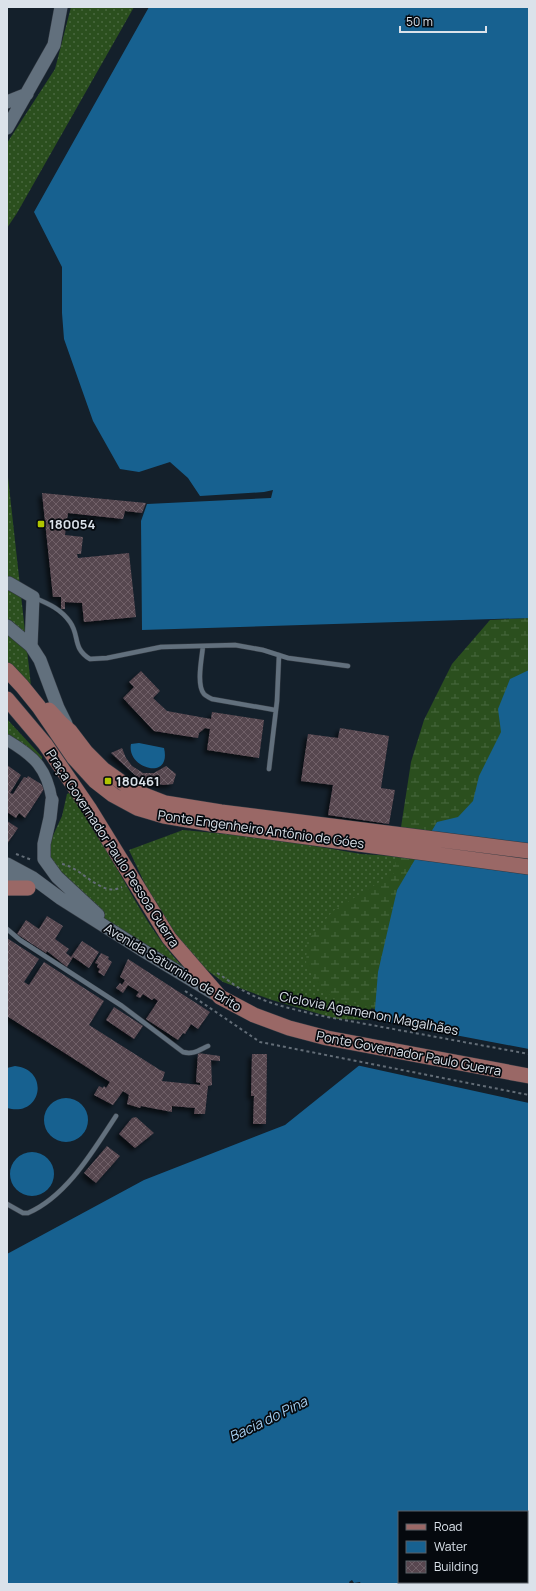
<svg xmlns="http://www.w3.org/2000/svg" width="536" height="1591" font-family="Manrope,sans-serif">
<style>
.grass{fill:url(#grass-dots)}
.wetland{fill:url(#wetland-marsh)}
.water{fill:#176190;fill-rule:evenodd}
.pier{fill:#14202b}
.building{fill:url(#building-cross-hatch);filter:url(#shadow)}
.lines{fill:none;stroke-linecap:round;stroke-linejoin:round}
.service-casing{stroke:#323942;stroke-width:5.5}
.tertiary-casing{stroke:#323942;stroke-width:12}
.secondary-casing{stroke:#323942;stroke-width:14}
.primary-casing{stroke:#323942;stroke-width:16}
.path{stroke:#636d77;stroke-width:2;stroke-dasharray:3 3;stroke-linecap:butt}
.service{stroke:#62707d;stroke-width:4.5}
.tertiary{stroke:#62707d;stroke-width:11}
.secondary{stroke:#62707d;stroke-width:13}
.primary{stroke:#9a6866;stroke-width:15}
.poi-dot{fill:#b0c500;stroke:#05090e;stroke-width:1.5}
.labels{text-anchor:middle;stroke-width:3.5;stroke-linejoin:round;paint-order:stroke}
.poi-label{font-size:13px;font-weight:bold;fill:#dbe2ea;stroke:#05090e;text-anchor:start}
.street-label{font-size:13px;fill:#dbe2ea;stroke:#05090e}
.water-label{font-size:14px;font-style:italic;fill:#a6cff0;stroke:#05090e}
</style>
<defs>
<pattern id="grass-dots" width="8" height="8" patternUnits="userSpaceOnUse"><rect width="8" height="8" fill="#2b4f1e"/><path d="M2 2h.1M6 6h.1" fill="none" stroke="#49683f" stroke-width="1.8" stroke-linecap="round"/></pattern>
<pattern id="wetland-marsh" width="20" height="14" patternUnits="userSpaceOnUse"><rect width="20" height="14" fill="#2b4f1e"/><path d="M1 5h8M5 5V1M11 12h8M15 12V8" fill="none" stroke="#49683f"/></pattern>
<pattern id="building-cross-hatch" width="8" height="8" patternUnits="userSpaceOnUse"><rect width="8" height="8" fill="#57464f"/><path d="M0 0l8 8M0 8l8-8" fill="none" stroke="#6f6068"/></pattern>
<filter id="shadow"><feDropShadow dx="-3.5" dy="3.5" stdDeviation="2" flood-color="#0009"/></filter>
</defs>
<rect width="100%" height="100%" fill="#14202b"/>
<path class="grass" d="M71 7H134L17 213 7 228V143L55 69Z
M7 468 31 686 7 666Z
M7 719 42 757V761L7 736Z
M69 793C83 805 94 828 103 844 129 888 150 934 186 970L109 922 49 877 50 842 62 816 67 794Z
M183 830 269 838 361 854 409 857 372 1005 369 1020 337 1019 272 1000 223 982 199 964 161 918 129 850Z"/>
<path class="wetland" d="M529 618V865L366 1060 375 1009 333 998 318 984 306 966 307 941 333 911 394 873 411 762 424 720 452 664 490 620Z"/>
<path class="water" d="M149 7H529V618L142 630 141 521 147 504 271 498 273 490 264 492 200 496 188 478 170 462 139 472 120 469 93 421 64 339 62 313V267L34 212Z
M529 670V1584H361L360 1582 354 1583 352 1580 349 1582 350 1584H7V1254L144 1180 285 1125 366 1060 375 1009 378 972 397 890 437 822 458 817 473 801 479 776 501 732 498 709 510 679ZM399 1512H527V1582H399Z
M139 743 164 748C172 782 126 768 131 744Z
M15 1066C51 1070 41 1118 7 1108V1068Z
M44 1120a22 22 0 1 1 44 0a22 22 0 1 1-44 0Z
M10 1174a22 22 0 1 1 44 0a22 22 0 1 1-44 0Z"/>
<path class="pier" d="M371 1019 529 1049V1103L356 1065 365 1058Z"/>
<path class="building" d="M42 493 146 503 142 513 125 511 123 519 68 513 65 535 83 537 81 554H77L78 558 129 553 136 617 84 622 82 603 65 602V609H61V597H53Z
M141 671 160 691 153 698 167 711 211 719 212 712 264 720 259 758 207 750 210 729 205 728 199 733 198 738 154 731 123 698 134 687 129 682Z
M340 728 389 736 381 788 395 790 389 824 328 815 333 785 301 781 308 734 338 738Z
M122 748 126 758 132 766 143 773H154L166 766 176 774 173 784 163 785 147 781 136 776 111 753Z
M7 765 21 775 10 793 13 794 24 777 27 778 28 776 41 784 44 789 25 818 19 813 16 818 7 812Z
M7 821 18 828 7 844Z
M47 916 63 926 55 939 69 949 66 953 71 957 82 941 99 952 89 968 73 957 67 967 47 951 46 953 17 934 26 920 39 929Z
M7 938 39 959 24 982 29 985 44 962 104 1001 89 1025 160 1070 165 1072 162 1081 200 1085V1083L196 1082 198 1053 220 1056V1061L211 1060 212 1085 208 1086 205 1114H194L195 1108 172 1106V1112L141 1106 140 1108 127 1104 129 1095 123 1091 113 1105 94 1095 99 1086 103 1088 104 1086 106 1088 110 1082 7 1016Z
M101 953 109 957 108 959 112 962 104 976 98 972 100 969 97 967 98 964 95 963Z
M128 959 210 1012 198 1029 191 1024 185 1034 183 1033 178 1040 146 1019 158 1001 154 998 152 1000 143 994 140 998 136 996 139 992 128 985 123 993 116 988 120 983 122 985 125 980 120 977Z
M114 1007 143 1026 134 1039 106 1020Z
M252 1054H267L266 1124H253L254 1096H251Z
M136 1117 154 1133 135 1148 119 1134 132 1118Z
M107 1146 120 1156 96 1183 84 1173Z"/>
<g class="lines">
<g class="service-casing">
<path id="service" d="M35 598C49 604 61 609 70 622 80 636 72 648 90 659L107 658 161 647 235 645 263 650 288 658 348 666
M203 646C202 657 196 685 204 694 206 696 210 698 212 699L275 710
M269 769 277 701 279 655
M7 929 20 940 122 1006 183 1052C193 1055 199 1050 208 1046
M7 1204 23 1213H28C67 1196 93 1151 116 1116"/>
</g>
<g class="tertiary-casing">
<path id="tertiary" d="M7 740C34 756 47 768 52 800"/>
</g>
<g class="secondary-casing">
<path id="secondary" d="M7 102 27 94
M7 128 54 45 61 7
M7 584 9 583 33 597 31 646
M7 626 31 646 40 660 58 708 66 724
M52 800 50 818 44 844V859L57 877 98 915
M7 864 33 878 60 898 147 953 213 993
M7 878 27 888"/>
</g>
<g class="primary-casing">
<path id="primary" d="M7 670 22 686 39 707 74 758 95 781 113 795 137 808 164 816 217 825 529 867
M7 699 45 744 89 808 169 938 220 997 254 1015 289 1028 327 1038 529 1076
M49 710 61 723 70 731 86 752 103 769 134 791 165 803 221 812 529 851
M7 888H28"/>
</g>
<path class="path" d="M16 854 32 860
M62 864C83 868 101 898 122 887
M217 973C227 979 236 987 246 992 268 1004 293 1009 317 1015L529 1054
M185 991 260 1042 529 1095"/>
<use href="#service" class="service"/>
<use href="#tertiary" class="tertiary"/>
<use href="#secondary" class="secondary"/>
<use href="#primary" class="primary"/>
</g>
<g class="poi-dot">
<rect x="37" y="520" width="8" height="8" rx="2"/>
<rect x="104" y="777" width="8" height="8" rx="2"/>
</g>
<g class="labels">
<g class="poi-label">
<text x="49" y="529">180054</text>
<text x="116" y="786">180461</text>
</g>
<g class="street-label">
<text transform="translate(261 829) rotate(8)" y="5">Ponte Engenheiro Antônio de Góes</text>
<text transform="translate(113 848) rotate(57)" y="5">Praça Governador Paulo Pessoa Guerra</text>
<text transform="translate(173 967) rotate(31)" y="5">Avenida Saturnino de Brito</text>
<text transform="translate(369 1013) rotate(11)" y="5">Ciclovia Agamenon Magalhães</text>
<text transform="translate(409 1053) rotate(11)" y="5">Ponte Governador Paulo Guerra</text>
</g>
<g class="water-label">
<text transform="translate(268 1419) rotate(-26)" y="5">Bacia do Pina</text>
</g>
</g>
<rect width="536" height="1591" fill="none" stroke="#dbe2ea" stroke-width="16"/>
<rect x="398" y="1511" width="130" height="72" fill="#05090e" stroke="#5b6066"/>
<rect x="406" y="1524" width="20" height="6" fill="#9a6866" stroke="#5b6066"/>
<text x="434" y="1531" font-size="12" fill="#dbe2ea">Road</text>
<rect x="406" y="1541" width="20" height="12" fill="#176190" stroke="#5b6066"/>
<text x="434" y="1551" font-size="12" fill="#dbe2ea">Water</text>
<rect x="406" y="1561" width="20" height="12" fill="url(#building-cross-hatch)" stroke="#5b6066"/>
<text x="434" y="1571" font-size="12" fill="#dbe2ea">Building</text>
<path d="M400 26v6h86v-6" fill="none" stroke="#dbe2ea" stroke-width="2"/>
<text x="406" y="26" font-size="12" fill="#dbe2ea" stroke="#05090e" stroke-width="3" paint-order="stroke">50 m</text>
</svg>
